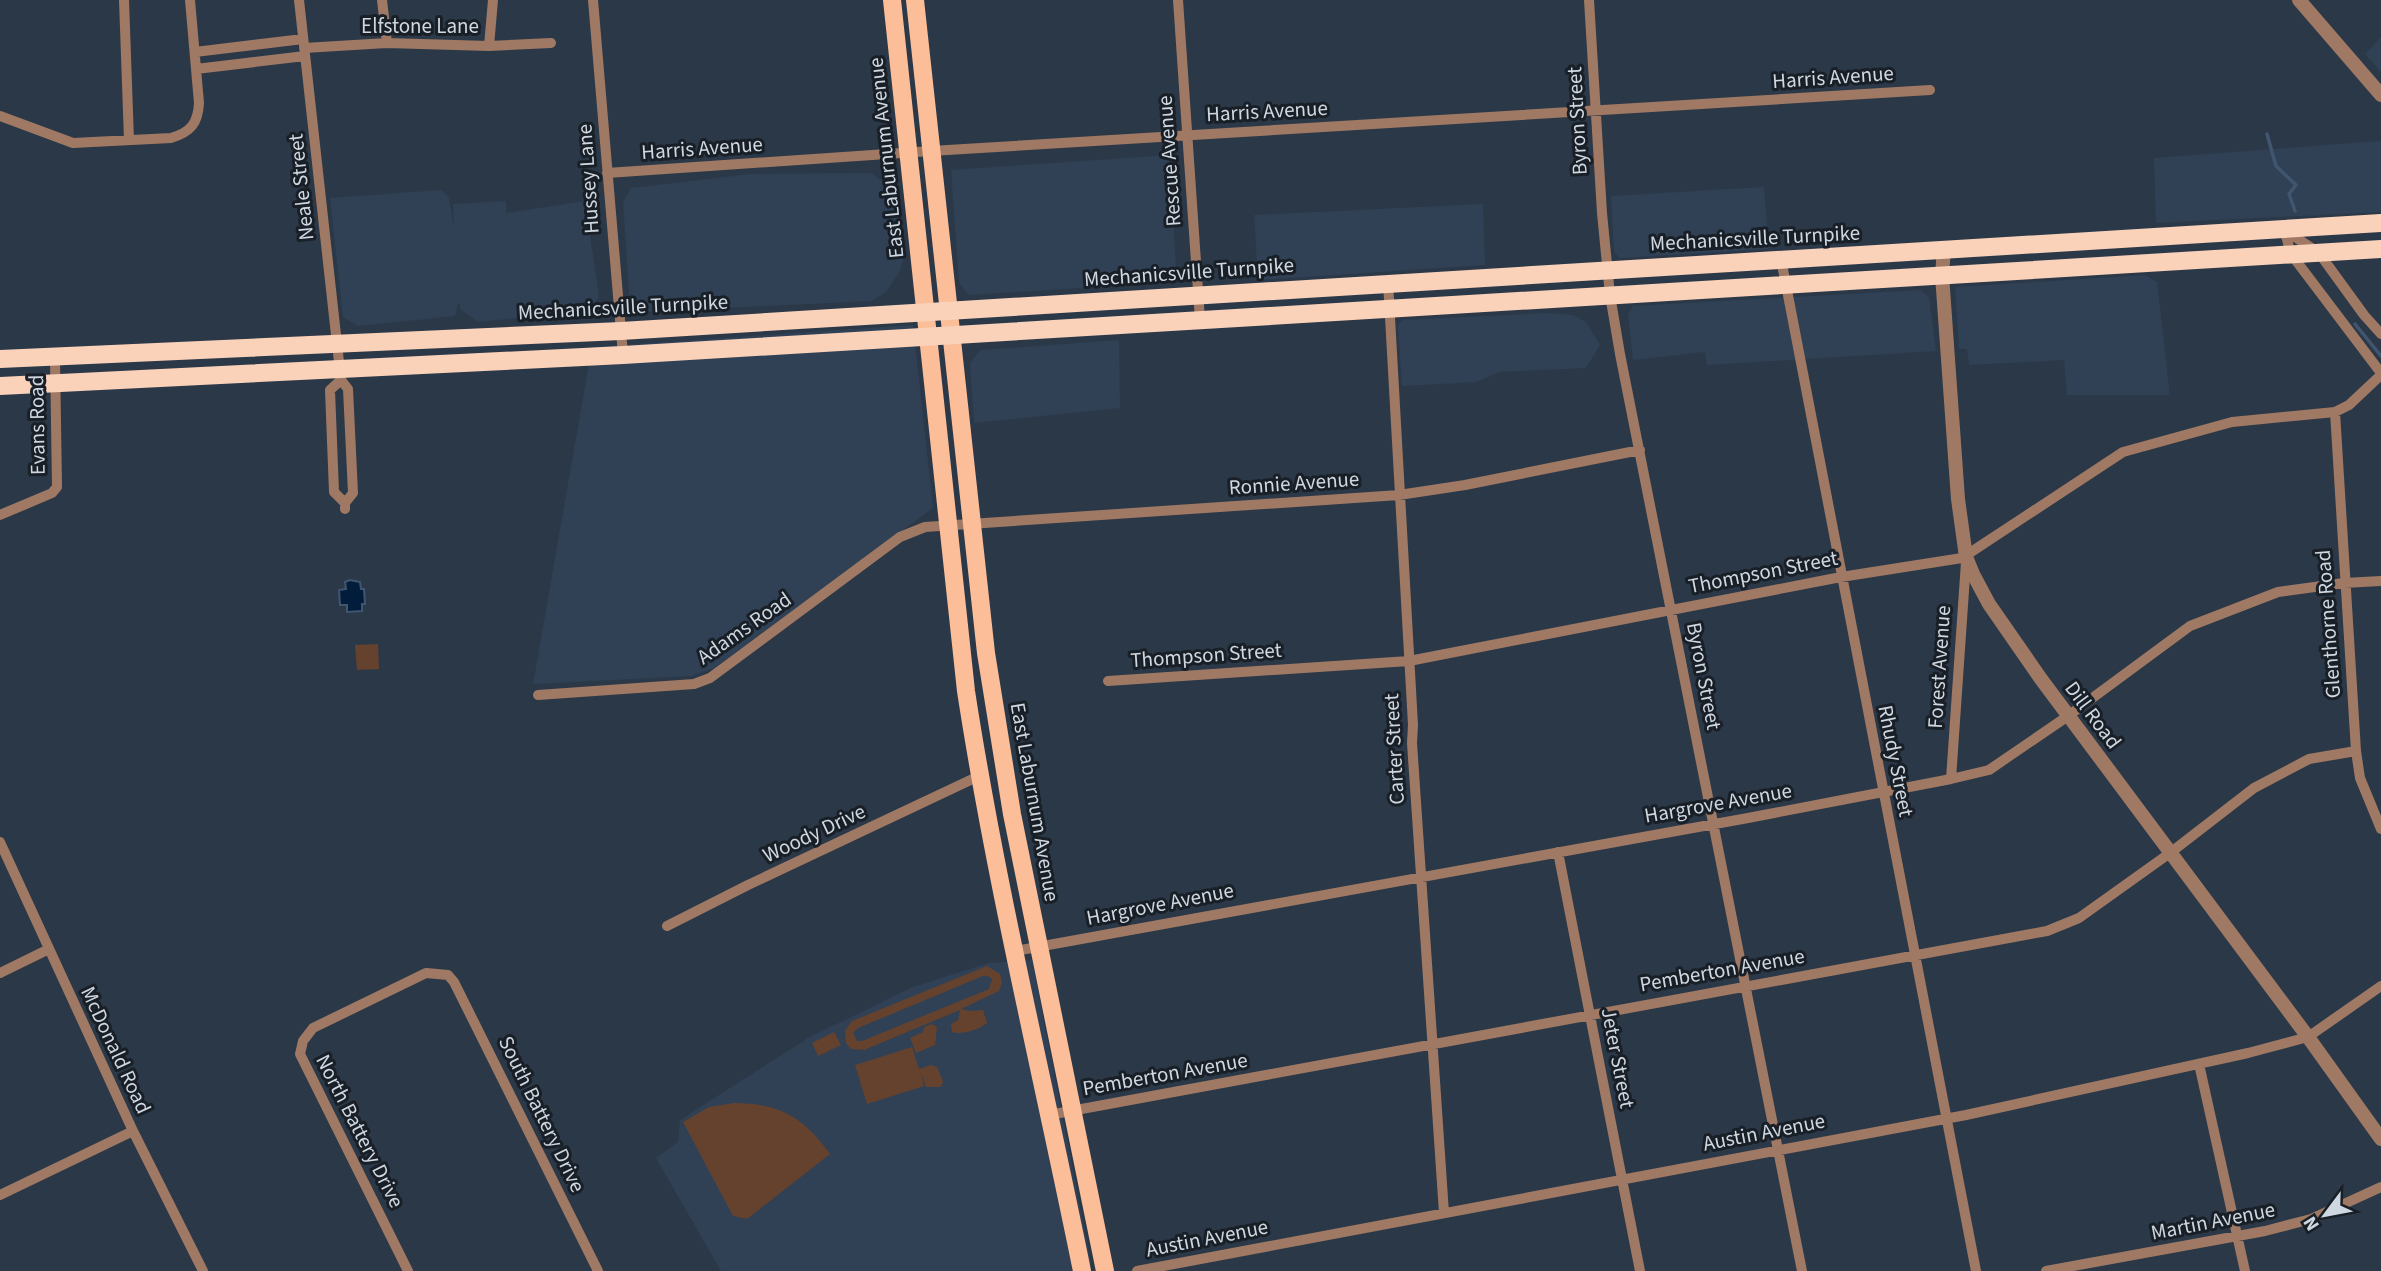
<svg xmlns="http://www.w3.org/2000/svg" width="2381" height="1271" font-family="'Source Sans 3',sans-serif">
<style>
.built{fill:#304156}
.green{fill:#64422e;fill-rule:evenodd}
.water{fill:#021d3c;stroke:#40556e;stroke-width:2}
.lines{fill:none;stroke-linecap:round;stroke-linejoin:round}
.stream{stroke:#40556e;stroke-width:3.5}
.minor{stroke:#9f7963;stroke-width:10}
.tertiary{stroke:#9f7963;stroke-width:14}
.primary{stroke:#fcbd99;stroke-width:18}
.trunk{stroke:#fad2ba;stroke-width:18}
.labels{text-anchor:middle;stroke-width:6;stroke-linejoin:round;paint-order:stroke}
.street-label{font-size:21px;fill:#cfd7e1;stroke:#191f26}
</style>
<rect width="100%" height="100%" fill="#2b3848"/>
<path class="built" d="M2381 37V72L2365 54Z
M2381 141V212L2156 223 2154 158Z
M1169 155 1177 282 968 295 959 282 951 170Z
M871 173 893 188 904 257 899 273 886 292 872 301 639 312 630 307 623 202 631 188 751 174Z
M1764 187 1769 249 1620 258 1614 252 1611 196Z
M442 190 449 198 454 229 453 204 506 201V213L585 201 599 297 590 310 478 322 460 309 459 301 455 316 358 326 343 317 330 198Z
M1483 204 1485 265 1258 280 1254 215Z
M2145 275 2157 282 2170 395H2067L2064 360 1969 365 1967 349H1959L1955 287Z
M1920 290 1929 297 1936 351 1707 365 1705 352 1633 360 1628 315 1633 306Z
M1547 313 1574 315 1587 323 1600 345 1586 368 1499 372 1476 382 1402 386 1398 324 1403 320Z
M913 325 933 508 714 668 692 676 533 684 592 347Z
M1119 340 1120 408 974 423 970 363 980 350Z
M1032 960 1091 1263 1069 1271H721L656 1158 678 1142 680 1120 808 1038 913 987 989 963Z"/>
<path class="green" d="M378 644 379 669 357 670 355 645Z
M987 966 1000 974 1002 982 999 991 961 1009 969 1011 983 1010 987 1023C979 1030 961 1035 952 1032L951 1024 958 1020 960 1010 864 1050 851 1049 846 1043 845 1031 852 1021ZM983 976H988L992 979 989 989 862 1041H857L853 1033 858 1028Z
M932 1024 937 1027 935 1045 916 1053 910 1038 923 1032 924 1027Z
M834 1032 841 1045 818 1056 812 1043Z
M912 1047 919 1069 931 1065 937 1067 943 1081 941 1087H926L921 1073 924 1086 867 1104 855 1065Z
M734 1103C780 1103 804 1118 830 1154L747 1219 733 1216 683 1122 709 1107Z"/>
<path class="water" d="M350 580 360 582 361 589H364L365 604H362V611L347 612V605H340L339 590 346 589 345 582Z"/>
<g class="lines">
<path class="stream" d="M2267 134 2276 166 2296 185 2289 194 2295 211
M2355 324 2381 356"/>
<path class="minor" d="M124 0 129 140
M299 0 341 380 348 389 353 493 345 503V509
M382 0 387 43
M593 0 623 355
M1178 0 1200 320
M1589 0 1602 213 1610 295 1620 354 1802 1271
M489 46 551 43
M304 48 387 43 489 46 493 0
M195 52 303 39
M196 69 305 56
M0 116 73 143 171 138C191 132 198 123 199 103L190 0
M607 173 931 151 1930 90
M2284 229 2291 254 2381 373
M2286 231 2319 253 2364 315 2381 334
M1781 259 1976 1271
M1388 282 1413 725 1412 743 1444 1213
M341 380 330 390 334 492 345 503
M2335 412 2356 751 2360 778 2381 829
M0 515 52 493 57 487 55 358
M1108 681 1409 661 1841 577 1962 558 2123 452 2232 422 2335 412 2349 405 2381 375
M538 695 694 684 710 678 900 537 925 527 1399 495 1465 485 1640 450
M1951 779 1966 562
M0 842 133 1131 203 1271
M1558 852 1640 1271
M667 926 748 885 979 776
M1015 951 1748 818 1951 779 1989 770 2068 716 2190 626 2278 592 2344 583 2381 581
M0 973 49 949
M2199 1064 2245 1271
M1049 1115 2047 931 2079 918 2170 853 2254 788 2309 759 2356 751
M0 1195 133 1131
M408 1271 300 1054 303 1041 313 1028 426 973 448 975 454 982 598 1271
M1137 1271 1966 1115 2248 1053 2308 1037 2381 986
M2046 1271 2265 1231 2311 1219 2381 1187"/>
<path class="tertiary" d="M2299 0 2381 95
M1944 249 1942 275 1958 499 1966 557 1973 574 1989 604 2041 679 2308 1037 2381 1139"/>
<path class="primary" d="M892 0 966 691C996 886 1043 1078 1082 1271
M915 0 986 653 1012 814 1105 1271"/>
<path class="trunk" d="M0 359 621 331 2381 223
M0 386 623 355 2381 249"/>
</g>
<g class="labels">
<g class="street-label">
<text x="420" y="33">Elfstone Lane</text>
<text transform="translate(1833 77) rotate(-4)" y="7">Harris Avenue</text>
<text transform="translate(1267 111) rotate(-3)" y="7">Harris Avenue</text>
<text transform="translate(1577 121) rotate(-93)" y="7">Byron Street</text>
<text transform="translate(702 148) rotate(-4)" y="7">Harris Avenue</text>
<text transform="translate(886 158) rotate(-96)" y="7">East Laburnum Avenue</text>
<text transform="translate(1169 161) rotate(-94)" y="7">Rescue Avenue</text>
<text transform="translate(588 179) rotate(-94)" y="7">Hussey Lane</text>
<text transform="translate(301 187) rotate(-96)" y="7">Neale Street</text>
<text transform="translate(1755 238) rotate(-3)" y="7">Mechanicsville Turnpike</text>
<text transform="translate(1189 272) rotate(-4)" y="7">Mechanicsville Turnpike</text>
<text transform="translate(623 307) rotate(-3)" y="7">Mechanicsville Turnpike</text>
<text transform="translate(37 425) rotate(-91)" y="7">Evans Road</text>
<text transform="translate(1294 483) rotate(-4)" y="7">Ronnie Avenue</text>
<text transform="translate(1763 572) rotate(-11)" y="7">Thompson Street</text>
<text transform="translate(2328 624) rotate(-94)" y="7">Glenthorne Road</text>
<text transform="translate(744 628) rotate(-35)" y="7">Adams Road</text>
<text transform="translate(1206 655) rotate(-4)" y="7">Thompson Street</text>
<text transform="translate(1939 667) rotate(-86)" y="7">Forest Avenue</text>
<text transform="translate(1704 676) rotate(79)" y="7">Byron Street</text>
<text transform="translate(2093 715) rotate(53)" y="7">Dill Road</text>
<text transform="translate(1394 749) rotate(-93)" y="7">Carter Street</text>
<text transform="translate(1896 761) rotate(79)" y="7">Rhudy Street</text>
<text transform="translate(1035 802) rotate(80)" y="7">East Laburnum Avenue</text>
<text transform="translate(1718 803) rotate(-10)" y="7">Hargrove Avenue</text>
<text transform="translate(814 833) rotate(-25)" y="7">Woody Drive</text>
<text transform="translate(1160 904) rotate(-11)" y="7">Hargrove Avenue</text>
<text transform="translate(1722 970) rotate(-10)" y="7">Pemberton Avenue</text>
<text transform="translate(116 1050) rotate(65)" y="7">McDonald Road</text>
<text transform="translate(1618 1058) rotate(79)" y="7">Jeter Street</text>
<text transform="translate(1165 1074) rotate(-10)" y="7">Pemberton Avenue</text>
<text transform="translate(542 1114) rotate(64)" y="7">South Battery Drive</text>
<text transform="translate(360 1131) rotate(63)" y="7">North Battery Drive</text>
<text transform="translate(1764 1132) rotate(-11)" y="7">Austin Avenue</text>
<text transform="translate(2213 1221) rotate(-11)" y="7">Martin Avenue</text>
<text transform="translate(1207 1238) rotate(-11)" y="7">Austin Avenue</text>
</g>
</g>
<g transform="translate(2325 1215) rotate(238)" stroke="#191f26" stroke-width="5" paint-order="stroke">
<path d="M0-5L12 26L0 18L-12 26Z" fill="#cfd7e1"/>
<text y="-10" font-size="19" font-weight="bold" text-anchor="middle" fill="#cfd7e1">N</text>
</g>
</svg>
